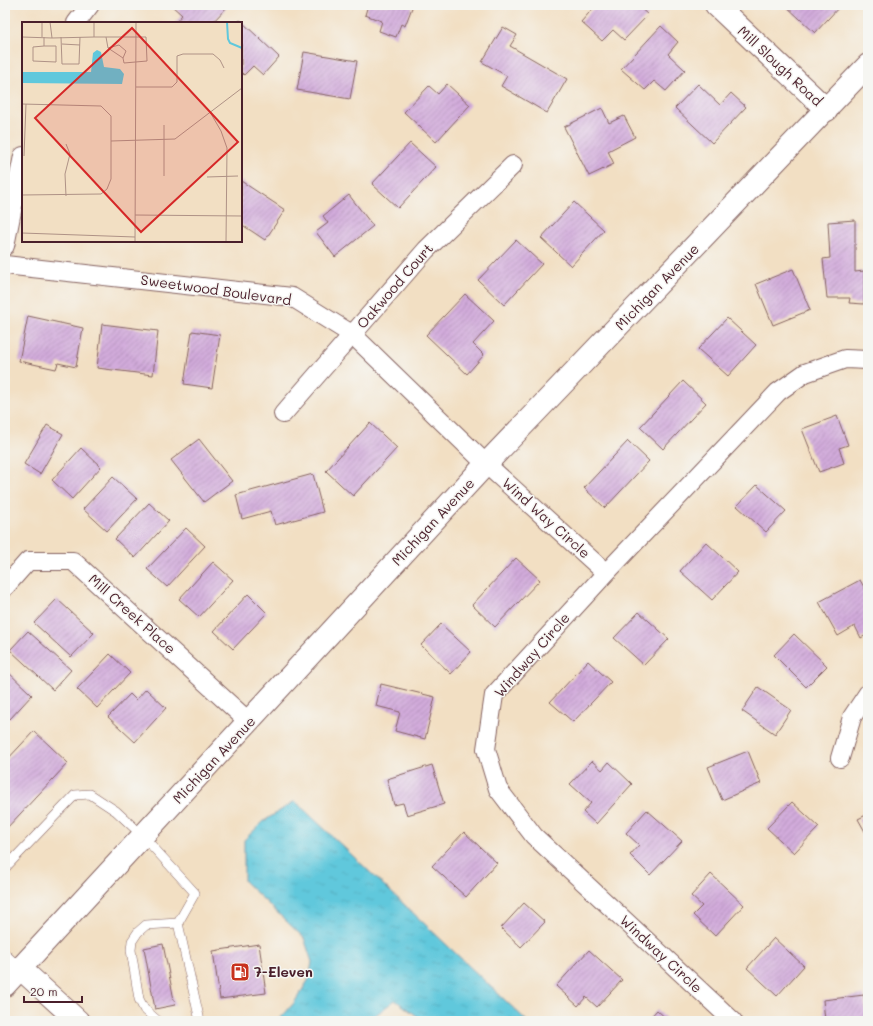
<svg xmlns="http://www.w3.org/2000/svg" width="873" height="1026" font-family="Mali,sans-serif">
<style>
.water{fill:url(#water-ripples);stroke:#557484}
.building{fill:url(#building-hatch)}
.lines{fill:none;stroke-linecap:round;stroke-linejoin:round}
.service-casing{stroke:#856260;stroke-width:10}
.minor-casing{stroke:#856260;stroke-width:20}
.tertiary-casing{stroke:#856260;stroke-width:24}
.secondary-casing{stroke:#856260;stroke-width:24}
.service{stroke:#fff;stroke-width:9}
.minor{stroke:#fff;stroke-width:18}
.tertiary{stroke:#fff;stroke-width:22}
.secondary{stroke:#fff;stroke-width:22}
.labels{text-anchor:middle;stroke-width:3;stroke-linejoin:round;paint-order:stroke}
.street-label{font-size:14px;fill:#4a1f2b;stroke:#f6f6f2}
.poi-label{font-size:14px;font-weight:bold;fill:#4a1f2b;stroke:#f6f6f2;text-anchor:start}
.inset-river{fill:none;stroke:#60c8dc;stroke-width:2}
.inset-road{fill:none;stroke:#af9286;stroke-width:1}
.view{fill:#d62828;fill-opacity:0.15;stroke:#d62828;stroke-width:2}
.inset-edge{fill:none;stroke:#4a1f2b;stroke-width:2}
</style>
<defs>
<pattern id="water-ripples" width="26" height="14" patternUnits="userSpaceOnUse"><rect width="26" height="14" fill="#60c8dc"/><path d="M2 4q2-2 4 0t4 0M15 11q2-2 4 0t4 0" fill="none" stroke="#55abbd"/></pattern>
<pattern id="building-hatch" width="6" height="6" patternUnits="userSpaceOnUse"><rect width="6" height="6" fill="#d2abdb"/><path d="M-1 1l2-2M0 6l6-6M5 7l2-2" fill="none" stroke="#ac8bb2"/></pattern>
</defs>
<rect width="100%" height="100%" fill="#f6f6f2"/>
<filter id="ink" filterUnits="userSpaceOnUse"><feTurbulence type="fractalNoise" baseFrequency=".025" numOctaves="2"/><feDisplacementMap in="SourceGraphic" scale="8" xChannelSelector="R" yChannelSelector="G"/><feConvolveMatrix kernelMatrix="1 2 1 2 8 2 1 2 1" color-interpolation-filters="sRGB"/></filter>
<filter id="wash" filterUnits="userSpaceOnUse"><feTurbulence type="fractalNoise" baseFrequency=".012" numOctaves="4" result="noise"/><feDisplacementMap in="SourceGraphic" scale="16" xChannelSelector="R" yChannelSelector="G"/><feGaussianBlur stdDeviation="0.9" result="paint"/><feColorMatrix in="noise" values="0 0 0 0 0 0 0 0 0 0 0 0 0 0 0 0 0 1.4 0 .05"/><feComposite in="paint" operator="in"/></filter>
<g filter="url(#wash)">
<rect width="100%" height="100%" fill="#f2dfc3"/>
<path class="water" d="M295 801 527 1021H424L395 1000 368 1021H278L294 1003 309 979 312 962 304 938 244 881V840L264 821Z"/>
<g id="blocks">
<path class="building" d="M171 5H229L212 23H175L182 15Z
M368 5H413L405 26 401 24 396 37 379 31 382 21 365 15Z
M596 5H637L648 15 624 40 613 30 602 41 581 22Z
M785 5H841L815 33Z
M240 20 279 57 263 75 253 66 244 75 241 72V23H237Z
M661 26 678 42 668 54 685 70 666 91 654 81 645 90 621 69Z
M503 27 517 35 510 46 567 79 547 113 501 86 507 76 482 62Z
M304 52 357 61 350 99 297 90Z
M447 84 470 105 436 142 404 112 429 86 438 94Z
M698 84 720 105 731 93 746 107 712 143 675 108Z
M602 108 609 123 624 116 635 137 608 151 614 164 589 176 564 127Z
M410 143 436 167 398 208 372 184Z
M241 181 285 210 265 240 241 224Z
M349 195 373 226 335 257 316 232 328 223 323 216Z
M574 202 604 230 571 266 541 238Z
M855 220V272L864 271V304L849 303 850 298H827L823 259 830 258 828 222Z
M516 240 542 264 504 305 478 280Z
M793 269 810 310 773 325 756 284Z
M465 294 494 321 473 344 484 355 467 374 426 335Z
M28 316 83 328 76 367 58 363 56 369 19 361Z
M727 318 756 345 728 376 698 349Z
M102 324 158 331 153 375 97 368Z
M192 331 220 335 212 388 184 384Z
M683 381 706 403 663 449 640 427Z
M837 416 848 445 839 448 844 463 819 472 802 429Z
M370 423 397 448 353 496 326 471Z
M47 425 63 434 40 474 24 464Z
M199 439 232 481 204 502 171 460Z
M628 441 649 461 605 508 584 488Z
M81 448 101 467 72 499 52 480Z
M313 474 323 512 275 525 271 511 242 519 236 495Z
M113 477 137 499 107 531 83 509Z
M757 485 786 511 766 532 737 506Z
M149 503 169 521 135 558 115 539Z
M186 528 205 546 167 587 147 569Z
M706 542 738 572 712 600 680 571Z
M516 558 540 580 495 627 472 605Z
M213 562 233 580 199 617 179 599Z
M860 580 868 594V634L861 638 855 626 838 636 819 602Z
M248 594 267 613 233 649 214 631Z
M57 599 94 633 71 657 34 623Z
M639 612 669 639 644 665 614 638Z
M441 624 471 652 451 674 421 645Z
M28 631 71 670 53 690 10 650Z
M794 634 827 666 806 687 774 655Z
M110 654 130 673 97 708 77 689Z
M588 661 611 682 573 722 550 702Z
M5 669 32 695 10 719 5 714Z
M381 684 435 697 425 739 395 731 400 712 376 706Z
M758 687 791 710 775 734 742 711Z
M146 689 166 708 135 742 108 717 130 694 136 700Z
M34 731 68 763 5 830V762Z
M748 751 761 783 722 800 708 767Z
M592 761 602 770 609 762 632 784 596 824 583 812 591 803 570 784Z
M432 765 444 804 407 815 403 803 394 805 387 779Z
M792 802 819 827 794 853 767 828Z
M647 810 682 841 650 875 630 855 639 845 626 833Z
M868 814V837L858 819Z
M464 832 497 863 466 897 432 866Z
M711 874 744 905 715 936 693 915 702 906 691 896Z
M524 903 545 922 521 947 501 928Z
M774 938 804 966 777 996 747 968Z
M163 944 175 1005 155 1009 144 948Z
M259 944 266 993 220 999 213 951Z
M589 950 622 980 597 1007 586 997 578 1006 556 986Z
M864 995 867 1021H825L823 1000Z
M657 1010 669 1021H647Z"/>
</g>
</g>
<g filter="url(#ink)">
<use href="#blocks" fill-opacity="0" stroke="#856260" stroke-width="1"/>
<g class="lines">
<g class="service-casing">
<path id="service" d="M5 868 75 795 90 794 116 811 143 836 195 893 178 923 200 1021
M5 954 21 969
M158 1021 144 1009 139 999 131 950 132 941 138 932 146 925 178 923"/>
</g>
<g class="minor-casing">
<path id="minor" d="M76 23 90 5
M5 246 23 156
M5 265 292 297 353 335 486 464 606 573
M283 414 426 250 513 165
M5 587 28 561H73L249 722
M840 758 852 717 868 693
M733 1021 534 836 498 789 486 749 494 695 606 573 778 392 805 373 845 359 868 360"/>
</g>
<g class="tertiary-casing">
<path id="tertiary" d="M716 5 827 110
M21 969 78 1021"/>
</g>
<g class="secondary-casing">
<path id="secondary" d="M5 985 486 464 868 65"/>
</g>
<use href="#service" class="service"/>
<use href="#minor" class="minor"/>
<use href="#tertiary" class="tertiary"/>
<use href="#secondary" class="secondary"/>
</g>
</g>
<defs>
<g id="fuel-square" transform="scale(1)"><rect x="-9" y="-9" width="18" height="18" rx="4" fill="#c8321e" stroke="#f6f6f2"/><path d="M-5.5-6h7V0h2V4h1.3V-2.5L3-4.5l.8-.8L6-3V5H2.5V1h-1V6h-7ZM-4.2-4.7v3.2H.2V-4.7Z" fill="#fff"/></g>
</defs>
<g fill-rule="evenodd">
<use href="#fuel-square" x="240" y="972"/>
</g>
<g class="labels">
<g class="street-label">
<text transform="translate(780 66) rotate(43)" y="5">Mill Slough Road</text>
<text transform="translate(395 286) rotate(-49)" y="5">Oakwood Court</text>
<text transform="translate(657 287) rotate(-46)" y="5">Michigan Avenue</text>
<text transform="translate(216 290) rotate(8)" y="5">Sweetwood Boulevard</text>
<text transform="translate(546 518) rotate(42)" y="5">Wind Way Circle</text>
<text transform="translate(433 522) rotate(-47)" y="5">Michigan Avenue</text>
<text transform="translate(132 614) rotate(42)" y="5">Mill Creek Place</text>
<text transform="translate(532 655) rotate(-49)" y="5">Windway Circle</text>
<text transform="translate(214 760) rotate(-47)" y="5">Michigan Avenue</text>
<text transform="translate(661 954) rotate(43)" y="5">Windway Circle</text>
</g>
<g class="poi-label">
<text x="254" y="977">7-Eleven</text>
</g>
</g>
<g transform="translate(22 22)">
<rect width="220" height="220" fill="#f2dfc3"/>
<path d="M75 28 79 30 82 45 98 47 102 52 100 62 0 61V50H69L71 31Z" fill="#60c8dc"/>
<path class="inset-river" d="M205 0 206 17 208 21 220 26"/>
<path class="inset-road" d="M28 0 30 16M72 0V15M0 15 30 16 72 15H124L125 39 102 41 101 36 86 26 84 15M20 15V0M22 15V24L11 25V39L34 40V24H22M39 15 40 42H57L58 15M40 22 58 23M86 26 97 23 104 29 101 36M114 65H150L155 60V34L161 32H191L198 38 202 46M0 82 79 84 89 94V157L85 167 79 172 0 173M188 90 199 109 205 126 204 220M142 103V154M89 119 153 117 220 66M2 134 4 82M185 155 216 154M44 174 43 152 48 132 44 122M113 193 220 194M0 211 113 215M113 220 114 0"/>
<path class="view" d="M110 6 216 120 119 210 13 96Z"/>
<rect width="220" height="220" class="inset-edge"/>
</g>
<rect width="873" height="1026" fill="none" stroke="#f6f6f2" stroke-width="20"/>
<path d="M24 996v6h58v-6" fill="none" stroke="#4a1f2b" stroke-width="2"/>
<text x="30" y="996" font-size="12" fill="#4a1f2b" stroke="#f6f6f2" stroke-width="3" paint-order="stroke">20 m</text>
</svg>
